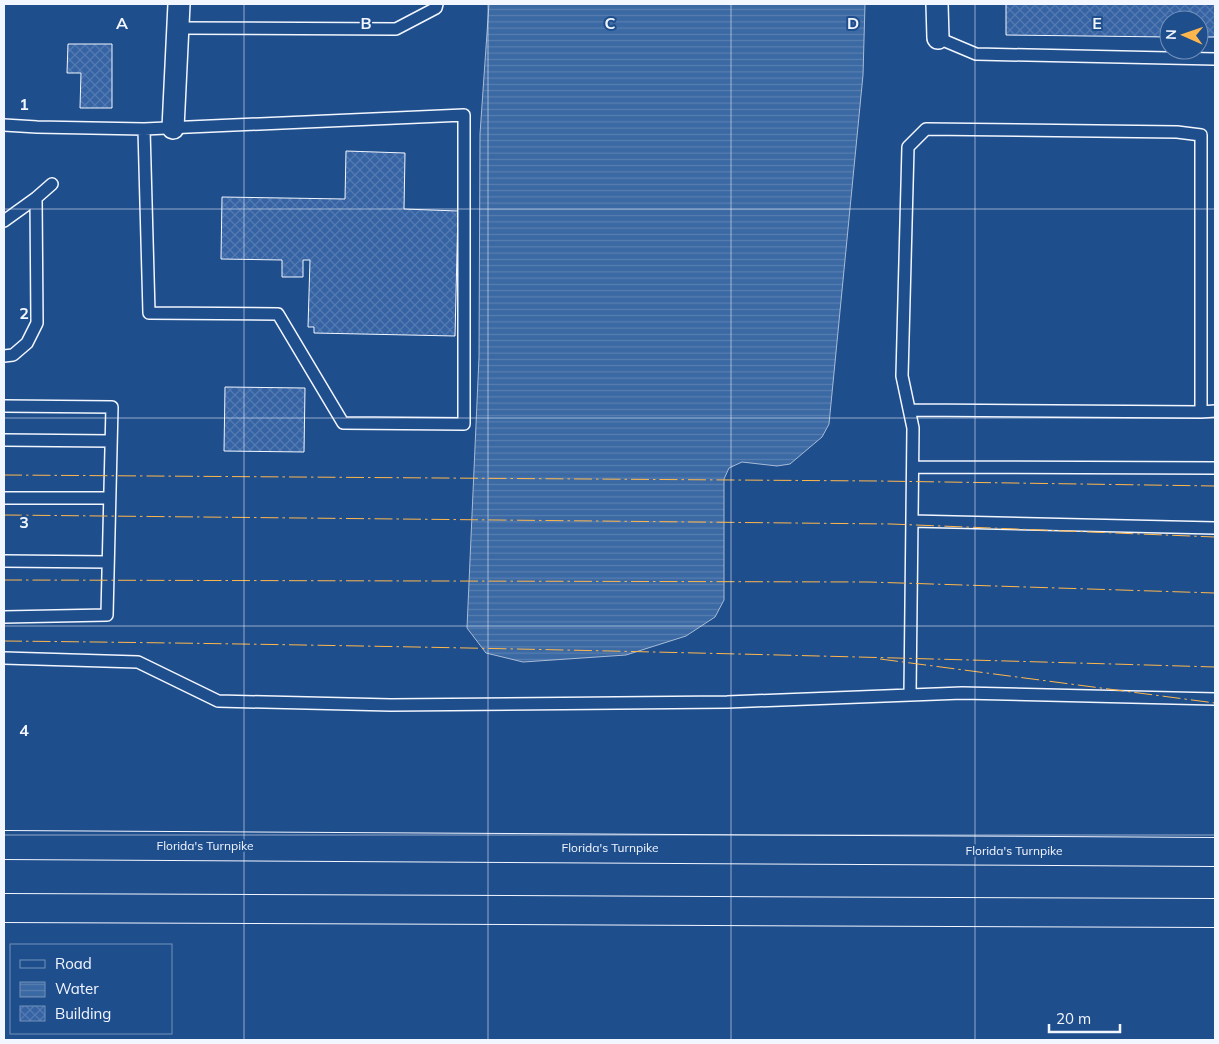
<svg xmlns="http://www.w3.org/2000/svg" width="1219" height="1044" font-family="Mulish,sans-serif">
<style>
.water{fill:url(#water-rules);stroke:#a8bbd7}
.building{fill:url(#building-cross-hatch);stroke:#f2f6ff}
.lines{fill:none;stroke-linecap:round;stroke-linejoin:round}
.service-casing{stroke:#f2f6ff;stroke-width:14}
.minor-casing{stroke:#f2f6ff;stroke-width:24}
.motorway-casing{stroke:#f2f6ff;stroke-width:30}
.service{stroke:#1f4e8c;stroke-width:11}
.minor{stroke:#1f4e8c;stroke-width:21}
.motorway{stroke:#1f4e8c;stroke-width:28}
.power{stroke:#ffb74d;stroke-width:1;stroke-dasharray:18 4 2.5 4;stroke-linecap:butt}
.grid{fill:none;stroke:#f2f6ff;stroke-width:1;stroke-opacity:0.55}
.labels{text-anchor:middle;stroke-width:4;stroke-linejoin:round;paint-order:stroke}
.street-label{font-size:12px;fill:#f2f6ff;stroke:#1f4e8c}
.grid-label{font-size:16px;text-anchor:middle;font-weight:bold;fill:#f2f6ff;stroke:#1f4e8c;stroke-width:4;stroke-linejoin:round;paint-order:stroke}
</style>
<defs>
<pattern id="water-rules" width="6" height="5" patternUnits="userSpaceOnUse" patternTransform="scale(1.25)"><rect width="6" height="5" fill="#3b69a3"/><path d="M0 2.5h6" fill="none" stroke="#587fb1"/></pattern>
<pattern id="building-cross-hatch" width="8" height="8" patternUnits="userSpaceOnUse" patternTransform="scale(1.25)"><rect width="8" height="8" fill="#3563a3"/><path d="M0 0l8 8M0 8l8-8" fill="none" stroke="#537ab1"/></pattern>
</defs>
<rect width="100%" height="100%" fill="#1f4e8c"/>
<path class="water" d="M489 4H865L863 75 829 424 822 437 790 464 777 466 742 462 729 468 724 479V600L715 617 686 636 626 655 523 662 486 653 467 628 479 357 480 134Z"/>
<path class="building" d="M1006 4H1215V37H1199V20H1169V37L1006 35Z
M68 44H112V108H80L81 73H67Z
M346 151 405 153 404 209 458 211 455 336 314 333V327H308L310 260H303V277H282V260L221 259 222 197 345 199Z
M225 387 305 388 304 452 224 451Z"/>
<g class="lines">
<g class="service-casing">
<path id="service" d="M179 28 396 29 436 8 437 4
M938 38 976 54 1215 59
M464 115V424L343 423 278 314 149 313 144 129Z
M4 125 37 127 144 129
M4 221 36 198 52 184
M4 356 13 355 27 343 37 323 36 198
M4 406 112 407 107 615 4 617
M910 410 1201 412
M4 440 111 441
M913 467 1215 468
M4 498H109
M912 521 1215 528
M4 561 108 562
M4 658 138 662 218 701 391 705 727 702 962 693 1215 699
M910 694 913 428 902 376 908 147 926 129 1177 132 1201 135V412L1215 411"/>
</g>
<g class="minor-casing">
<path id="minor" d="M937 4 938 38
M173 128 179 4"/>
</g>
<g class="motorway-casing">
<path id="motorway" d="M4 845 1215 852
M4 908 1215 913"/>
</g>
<use href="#service" class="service"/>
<use href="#minor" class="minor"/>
<use href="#motorway" class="motorway"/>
<path class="power" d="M4 475 878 481 1215 486
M4 515 891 524 1215 537
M4 580 869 582 1215 593
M4 641C408 645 811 655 1215 667
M880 659 1215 703"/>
</g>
<path class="grid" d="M244 4V1040M488 4V1040M731 4V1040M975 4V1040M4 209H1215M4 418H1215M4 626H1215M4 835H1215"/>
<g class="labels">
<g class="street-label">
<text x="205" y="850">Florida's Turnpike</text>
<text x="610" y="852">Florida's Turnpike</text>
<text x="1014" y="855">Florida's Turnpike</text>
</g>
</g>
<g class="grid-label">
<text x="122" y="29">A</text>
<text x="366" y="29">B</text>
<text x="610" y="29">C</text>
<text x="853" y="29">D</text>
<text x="1097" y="29">E</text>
<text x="24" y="110">1</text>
<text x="24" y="319">2</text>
<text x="24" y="528">3</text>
<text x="24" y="736">4</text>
</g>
<rect width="1219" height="1044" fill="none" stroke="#f2f6ff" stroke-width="10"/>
<rect x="10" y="944" width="162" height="90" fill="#1f4e8c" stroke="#7391ba"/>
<rect x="20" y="960" width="25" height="8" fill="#1f4e8c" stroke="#7391ba"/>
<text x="55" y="969" font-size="15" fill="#f2f6ff">Road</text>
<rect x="20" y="982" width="25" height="15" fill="url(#water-rules)" stroke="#7391ba"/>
<text x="55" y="994" font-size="15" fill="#f2f6ff">Water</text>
<rect x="20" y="1006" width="25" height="15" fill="url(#building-cross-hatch)" stroke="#7391ba"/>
<text x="55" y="1019" font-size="15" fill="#f2f6ff">Building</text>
<g transform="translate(1184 35) rotate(272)"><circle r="24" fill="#1f4e8c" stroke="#7391ba"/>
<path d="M0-4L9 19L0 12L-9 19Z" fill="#ffb74d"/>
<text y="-8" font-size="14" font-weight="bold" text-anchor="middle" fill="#f2f6ff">N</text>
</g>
<path d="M1049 1024v8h71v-8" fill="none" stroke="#f2f6ff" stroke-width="2.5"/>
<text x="1056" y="1024" font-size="15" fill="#f2f6ff" stroke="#1f4e8c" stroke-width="4" paint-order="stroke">20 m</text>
</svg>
